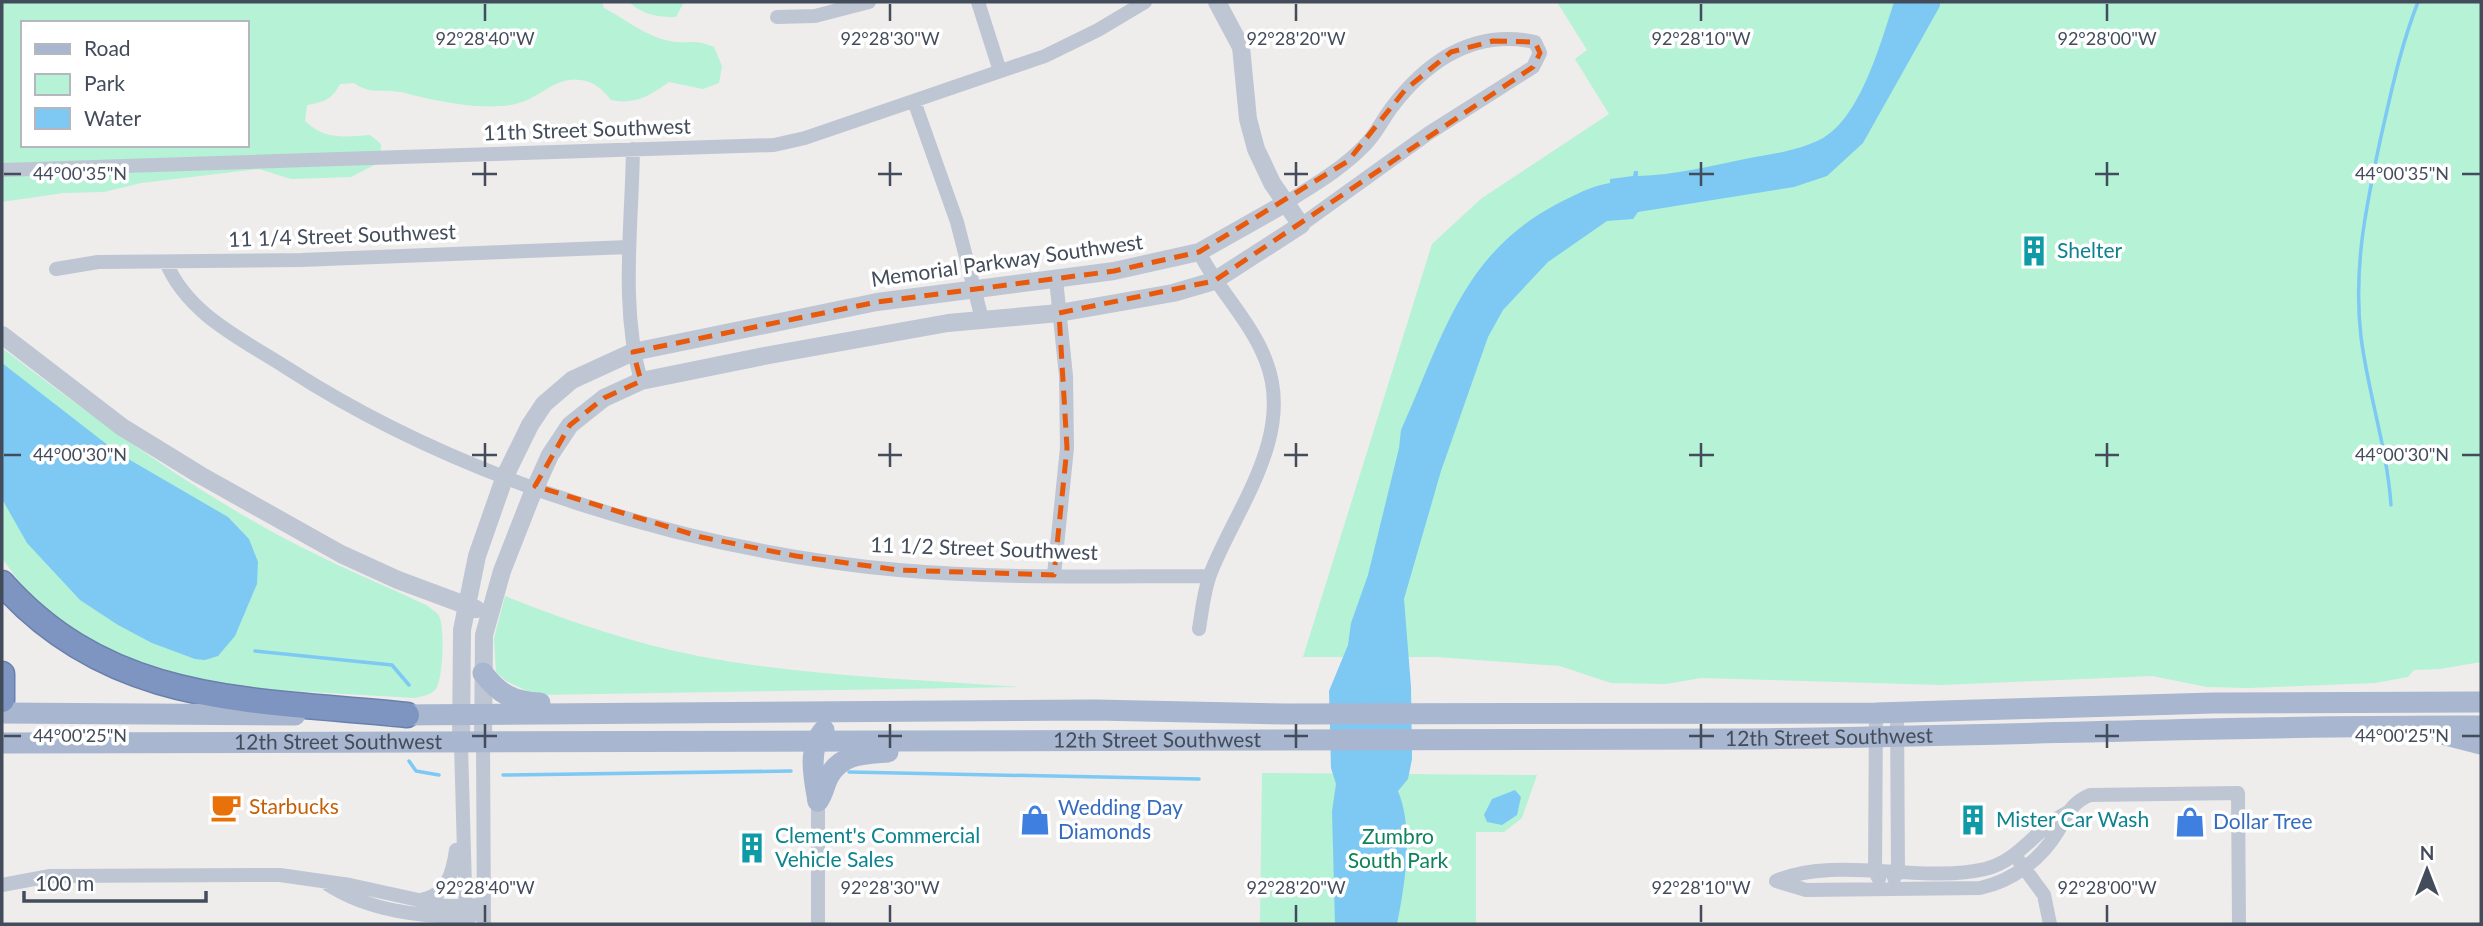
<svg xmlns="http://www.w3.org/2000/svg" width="2483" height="926" font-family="Lato,sans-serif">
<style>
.green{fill:#b5f2d6;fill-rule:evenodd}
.water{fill:#7dc9f4}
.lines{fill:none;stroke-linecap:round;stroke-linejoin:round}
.stream{stroke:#7dc9f4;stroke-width:3.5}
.motorway-casing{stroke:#6a80ac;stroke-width:27}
.minor{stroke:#bec6d3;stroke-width:14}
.tertiary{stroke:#bec6d3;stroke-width:18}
.primary{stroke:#a9b6cf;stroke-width:21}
.motorway{stroke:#7e95c1;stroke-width:24}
.marked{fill:none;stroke:#e8590c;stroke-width:5;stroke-dasharray:14 9;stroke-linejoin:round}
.ticks{fill:none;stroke:#434c5b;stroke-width:2.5}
.labels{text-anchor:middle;stroke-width:7;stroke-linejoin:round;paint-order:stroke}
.street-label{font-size:21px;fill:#434c5b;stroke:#fff}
.culture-label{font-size:21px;fill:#0d838f;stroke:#fff;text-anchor:start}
.food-label{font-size:21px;fill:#c56008;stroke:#fff;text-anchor:start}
.shop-label{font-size:21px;fill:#366cbe;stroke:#fff;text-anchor:start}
.park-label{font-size:21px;fill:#0e825a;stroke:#fff}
.ticks-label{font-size:18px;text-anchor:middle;fill:#434c5b;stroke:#fff;stroke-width:7;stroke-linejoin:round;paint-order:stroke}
</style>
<rect width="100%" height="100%" fill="#efecec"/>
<path class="green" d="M2 2H602L604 8C625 19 647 37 670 41 689 45 692 38 714 47L722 66 719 83 703 89 669 82C650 96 634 105 611 100 603 90 595 82 581 80 557 76 543 95 522 102 491 113 435 101 405 93 386 88 372 96 354 83L340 84C332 100 323 102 307 105L305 121C325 140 344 137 370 135L381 144 380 162 351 177 291 179 259 169 141 183 104 192 63 193 2 202ZM23 23H247V145H23Z
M629 2H684L676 17C658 17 643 15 629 2Z
M1557 2H2481V662L2440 669 2414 670 2408 677 2375 683 2248 688 2207 687 2152 676 1942 685 1701 678 1666 684 1611 683 1560 666 1436 657H1303L1432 244 1482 198 1609 114 1575 59 1587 50Z
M2 348C95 419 201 497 305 549 344 569 386 586 426 605 430 608 437 612 439 616 445 627 443 679 436 689 431 695 423 696 415 698L223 687 115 654 62 623 23 587 2 558Z
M505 596C567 621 633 643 698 656 804 676 914 679 1021 687L536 695 506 681 496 672 494 638Z
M1262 773 1537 775 1522 818 1504 832H1476V924H1260Z"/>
<path class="water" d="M1894 2H1940V6L1863 143 1827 176 1794 187 1638 212 1633 219 1607 221 1548 262 1503 310 1488 337 1441 471 1404 599 1411 687 1412 759 1408 779 1398 791C1414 830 1405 884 1397 924H1335L1332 811 1336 784 1331 768 1329 691 1348 645 1351 623 1368 575 1399 448 1401 430C1442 340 1461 255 1555 205 1573 196 1590 186 1610 183V179L1633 176 1634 171H1638V176C1675 175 1710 166 1745 159 1771 154 1799 151 1823 138 1861 116 1881 42 1894 2Z
M2 363 118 453 228 517 249 539 258 562 257 584 235 636 218 656 205 660 195 659 152 643 118 625 80 600 27 543 2 499Z
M1515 790 1521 797 1517 815 1502 825 1487 822 1484 815 1492 799Z"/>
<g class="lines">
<path class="stream" d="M2391 505C2387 448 2368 393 2361 337 2353 268 2366 207 2380 141 2391 93 2400 48 2418 2
M255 651 392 665 409 685
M409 761 416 771 439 775
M849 772 1199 779
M503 775 791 771"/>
<g class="motorway-casing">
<path id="motorway" d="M2 583C112 707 255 699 407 715
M2 674V700"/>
</g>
<path class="minor" d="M978 2 1000 71
M777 17 815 16 869 2
M914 101 957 222 982 319
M633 149C632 226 620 306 641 381
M2 170 774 145 805 138 1045 56 1098 30 1145 2
M1286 203C1312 186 1342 169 1364 146 1376 135 1382 120 1392 107 1428 60 1474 29 1535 42L1540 53 1533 67 1429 133 1301 225
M166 262C187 314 242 339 287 368 462 481 691 551 899 570 1001 579 1106 576 1209 576
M56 269 98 262 301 260 629 247
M1054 575 1067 448 1066 376 1056 279
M1199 629C1202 611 1204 589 1211 572 1237 507 1295 435 1266 361 1251 321 1218 290 1199 252
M1876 713 1875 872 1879 879
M483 743 484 924
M461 744 466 924
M818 801V924
M2019 861 2044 895 2050 924
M1894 878 1898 872 1897 713
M1776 881 1806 890 1980 888C2013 881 2041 859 2058 831 2067 815 2072 802 2090 795L2238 793 2239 924
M1776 881C1835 855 1922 884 1985 869 2020 861 2037 827 2068 812
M327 884C368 911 424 918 472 916
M2 885 50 876 280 875 350 885 446 906 484 905
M421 900C447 896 453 872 456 850"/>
<path class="tertiary" d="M2 335 122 427 200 475 341 554 398 580 476 609
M483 743 484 635 502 571 531 497 550 455 570 425 604 398 641 381 764 356 948 323 1059 313 1173 293 1214 281 1301 225 1272 183 1256 149 1248 119 1241 47 1217 2
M461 744 462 630 477 556 505 476 530 425 544 404 572 380 633 352 877 302 1114 271 1199 252 1286 203"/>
<g class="primary">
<path d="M483 673C499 694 513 702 540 703"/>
<path d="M2 713 295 715"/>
<path d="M391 715 1095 710 1286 714 1876 713 2213 703 2481 702"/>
<path d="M2442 734 2481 744"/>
<path id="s1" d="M2 743 1731 739C1981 737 2231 725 2481 726"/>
<path d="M818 801C824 793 824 785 829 776 842 753 865 754 888 752"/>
<path d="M818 801C814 779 807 748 824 730"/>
</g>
<use href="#motorway" class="motorway"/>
</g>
<path class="marked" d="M1493 41 1535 42 1540 53 1533 67 1214 281 1059 313 1067 448 1054 575 898 570 796 556 701 537 535 486 570 425 604 398 641 381 633 352 877 302 1114 271 1199 252 1348 161 1405 90 1451 52Z"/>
<path class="ticks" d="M485 4V21M890 4V21M1296 4V21M1701 4V21M2107 4V21M485 162V186M890 162V186M1296 162V186M1701 162V186M2107 162V186M4 174H21M472 174H497M878 174H902M1284 174H1308M1689 174H1714M2095 174H2119M2462 174H2480M485 443V467M890 443V467M1296 443V467M1701 443V467M2107 443V467M4 455H21M472 455H497M878 455H902M1284 455H1308M1689 455H1714M2095 455H2119M2462 455H2480M485 724V748M890 724V748M1296 724V748M1701 724V748M2107 724V748M4 736H21M472 736H497M878 736H902M1284 736H1308M1689 736H1714M2095 736H2119M2462 736H2480M485 905V922M890 905V922M1296 905V922M1701 905V922M2107 905V922"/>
<defs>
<g id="building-bare" transform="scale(2.415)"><path d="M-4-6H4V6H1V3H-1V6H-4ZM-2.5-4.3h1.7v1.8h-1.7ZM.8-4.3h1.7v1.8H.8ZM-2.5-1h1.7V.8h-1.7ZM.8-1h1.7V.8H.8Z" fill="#0f9aa8" stroke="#fff" stroke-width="2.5" paint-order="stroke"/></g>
<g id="cafe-bare" transform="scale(2.415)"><path d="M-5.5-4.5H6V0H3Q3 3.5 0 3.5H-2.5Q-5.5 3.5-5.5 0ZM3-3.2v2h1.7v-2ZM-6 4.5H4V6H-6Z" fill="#e8710a" stroke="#fff" stroke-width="2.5" paint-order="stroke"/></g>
<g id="shop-bare" transform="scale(2.415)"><path d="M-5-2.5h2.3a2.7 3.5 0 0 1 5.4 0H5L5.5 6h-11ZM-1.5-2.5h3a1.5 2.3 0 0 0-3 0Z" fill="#3f7fe0" stroke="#fff" stroke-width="2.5" paint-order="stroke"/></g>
</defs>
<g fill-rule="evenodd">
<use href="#building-bare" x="2034" y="251"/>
<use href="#cafe-bare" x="226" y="807"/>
<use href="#shop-bare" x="1035" y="820"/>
<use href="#building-bare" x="1973" y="820"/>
<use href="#shop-bare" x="2190" y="822"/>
<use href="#building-bare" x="752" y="848"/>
</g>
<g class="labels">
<g class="street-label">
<text transform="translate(587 130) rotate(-2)" y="7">11th Street Southwest</text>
<text transform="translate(342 236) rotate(-2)" y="7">11 1/4 Street Southwest</text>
<text transform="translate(1007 261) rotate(-8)" y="7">Memorial Parkway Southwest</text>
<text transform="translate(984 549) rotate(2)" y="7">11 1/2 Street Southwest</text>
<text dy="7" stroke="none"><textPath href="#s1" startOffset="1827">12th Street Southwest</textPath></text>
<text dy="7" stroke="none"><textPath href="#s1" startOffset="1155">12th Street Southwest</textPath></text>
<text dy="7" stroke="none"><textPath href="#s1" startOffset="336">12th Street Southwest</textPath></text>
</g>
<g class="culture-label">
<text x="2057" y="258">Shelter</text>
<text x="1996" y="827">Mister Car Wash</text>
<text x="775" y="843">Clement's Commercial<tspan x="775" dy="24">Vehicle Sales</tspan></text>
</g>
<g class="food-label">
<text x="249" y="814">Starbucks</text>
</g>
<g class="shop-label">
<text x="1058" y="815">Wedding Day<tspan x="1058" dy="24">Diamonds</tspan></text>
<text x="2213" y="829">Dollar Tree</text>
</g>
<g class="park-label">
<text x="1398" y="844">Zumbro<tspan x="1398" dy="24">South Park</tspan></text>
</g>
</g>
<g class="ticks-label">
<text x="485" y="45">92°28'40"W</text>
<text x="890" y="45">92°28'30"W</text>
<text x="1296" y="45">92°28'20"W</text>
<text x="1701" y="45">92°28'10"W</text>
<text x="2107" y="45">92°28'00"W</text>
<text x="80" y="180">44°00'35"N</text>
<text x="2402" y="180">44°00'35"N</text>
<text x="80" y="461">44°00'30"N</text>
<text x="2402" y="461">44°00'30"N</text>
<text x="80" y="742">44°00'25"N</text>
<text x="2402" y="742">44°00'25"N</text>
<text x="485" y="894">92°28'40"W</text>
<text x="890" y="894">92°28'30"W</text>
<text x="1296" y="894">92°28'20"W</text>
<text x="1701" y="894">92°28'10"W</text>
<text x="2107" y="894">92°28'00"W</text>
</g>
<rect width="2483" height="926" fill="none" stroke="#434c5b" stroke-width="7"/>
<rect x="21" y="21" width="228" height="126" fill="#ffffff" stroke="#b4b7bd" stroke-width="2"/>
<rect x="35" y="44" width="35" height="10" fill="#a9b6cf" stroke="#b4b7bd" stroke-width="2"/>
<text x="84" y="56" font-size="21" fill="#434c5b">Road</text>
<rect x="35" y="74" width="35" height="21" fill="#b5f2d6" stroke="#b4b7bd" stroke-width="2"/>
<text x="84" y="91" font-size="21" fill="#434c5b">Park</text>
<rect x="35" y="108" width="35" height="21" fill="#7dc9f4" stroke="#b4b7bd" stroke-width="2"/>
<text x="84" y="126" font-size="21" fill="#434c5b">Water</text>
<g transform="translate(2427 870)" stroke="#ffffff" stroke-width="5" paint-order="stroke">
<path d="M0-5L12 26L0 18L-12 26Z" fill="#434c5b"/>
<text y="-10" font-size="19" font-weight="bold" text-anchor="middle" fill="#434c5b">N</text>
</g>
<path d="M24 891v10h182v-10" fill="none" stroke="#434c5b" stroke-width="3.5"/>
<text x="35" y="891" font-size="21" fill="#434c5b" stroke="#ffffff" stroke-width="5" paint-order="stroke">100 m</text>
</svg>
